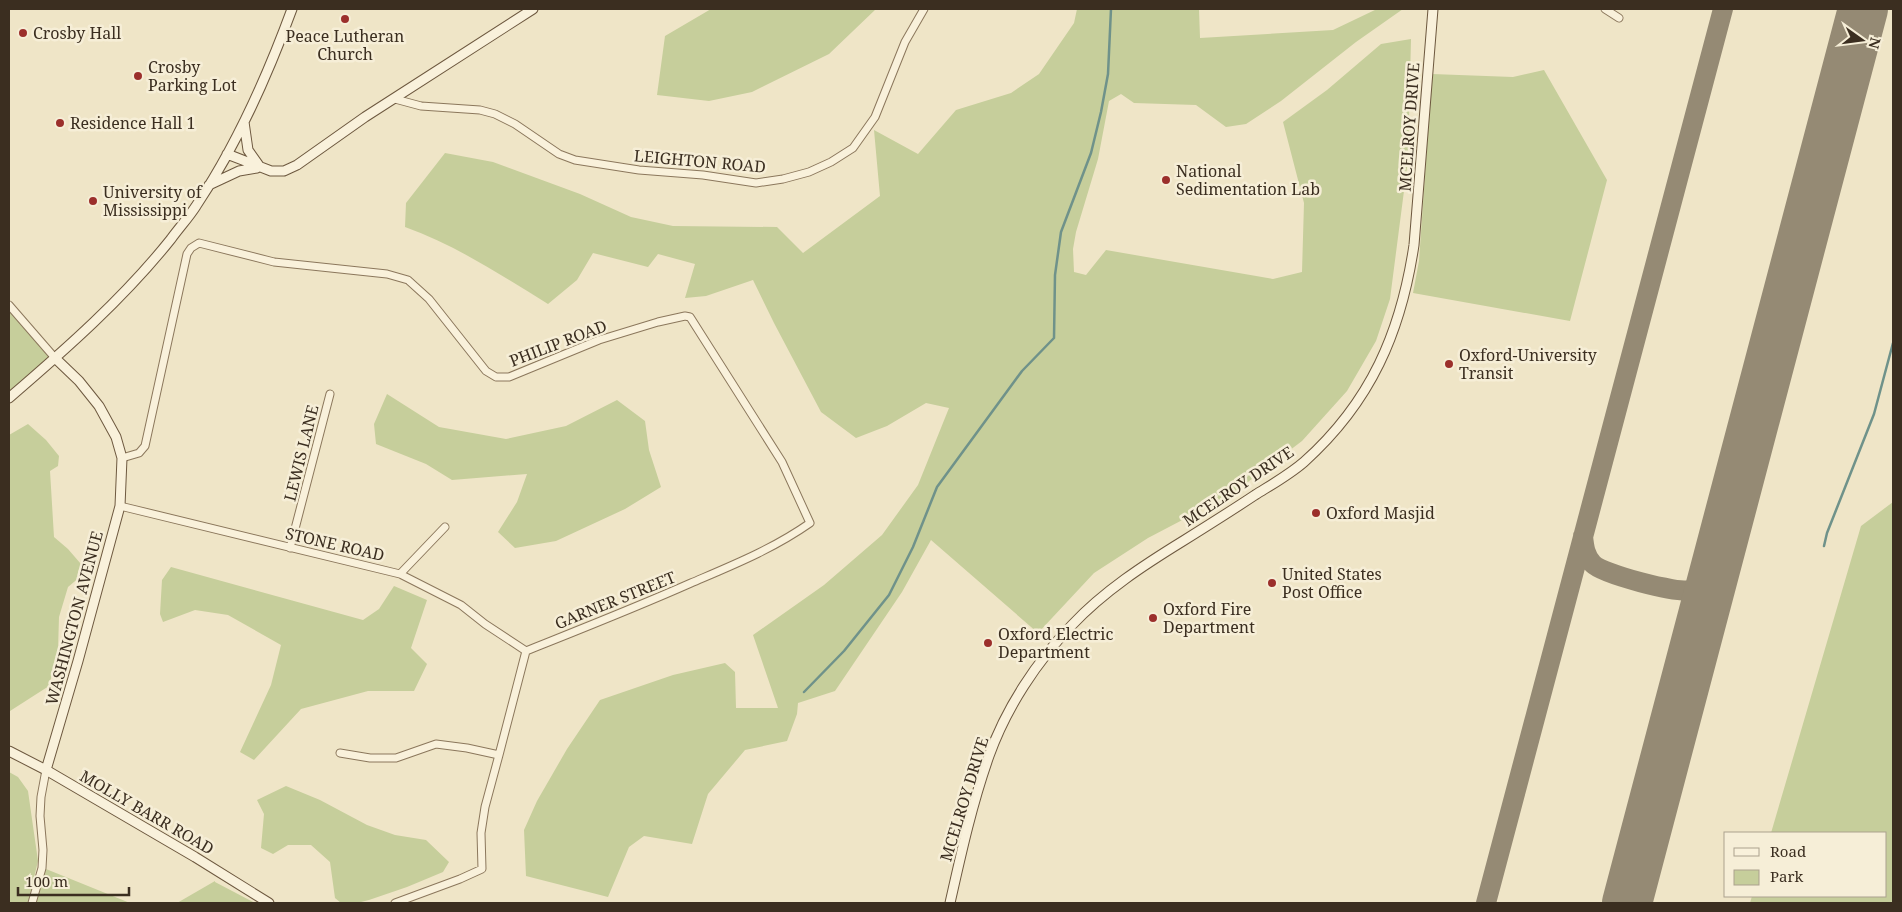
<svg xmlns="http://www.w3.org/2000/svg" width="1902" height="912" font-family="'Noto Serif',serif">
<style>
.green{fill:#c6ce9b}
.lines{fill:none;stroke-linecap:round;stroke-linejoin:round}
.stream{stroke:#6f928a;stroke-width:2.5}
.taxiway{stroke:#958a74;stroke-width:20}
.runway{stroke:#958a74;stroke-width:50}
.street-casing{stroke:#8b775c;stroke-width:9}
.secondary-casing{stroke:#6d583f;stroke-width:11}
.street{stroke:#f9f1db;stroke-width:7}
.secondary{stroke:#f9f1db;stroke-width:9}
.poi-dot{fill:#9b2f2b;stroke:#f6eed7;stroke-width:2}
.labels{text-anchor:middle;stroke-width:5;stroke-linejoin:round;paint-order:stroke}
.poi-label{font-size:16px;fill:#3b2e20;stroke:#f6eed7;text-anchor:start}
.street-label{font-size:16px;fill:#3b2e20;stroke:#f6eed7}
</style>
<rect width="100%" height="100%" fill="#efe5c7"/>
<path class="green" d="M711 9H876L829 54 752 92 709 101 657 95 665 36Z
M1077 9H1199L1200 38 1333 30 1377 9H1403L1356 42 1281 101 1246 124 1226 127 1196 105 1134 103 1121 94 1109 101 1098 159 1076 232 1073 249 1074 272 1086 275 1106 250 1273 279 1302 272 1304 203 1283 122 1327 90 1381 44 1411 39 1408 160 1390 299 1376 341 1347 391 1302 441 1232 494 1148 538 1094 573 1038 633 931 540 902 592 835 691 798 703 797 714 787 741 745 750 708 794 692 844 644 836 629 847 608 897 526 876 524 830 537 801 567 749 600 700 673 675 725 663 735 672 736 708H778L753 635 824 585 882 535 918 485 949 408 926 403 887 426 856 438 821 412 774 323 753 280 706 296 685 298 695 264 658 254 648 267 593 253 577 280 548 304C502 276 456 245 405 227L406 203 445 153 493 162 580 194 631 217 673 226 777 227 803 253 880 196 874 130 918 154 956 110 1011 93 1039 74 1074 23Z
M1544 70 1607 180 1570 321 1413 293 1419 261 1432 74 1513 77Z
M9 305 55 358 9 398Z
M387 394 439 427 506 439 566 426 617 400 645 421 649 450 661 487 625 509 556 541 515 548 498 532 517 502 527 474 452 480 426 464 376 444 374 424Z
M28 424 46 440 59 456 58 466 50 471 54 537 68 549 87 571 68 587 59 617 58 650 49 686 10 711 9 435Z
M1893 502V903H1750L1752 896H1886V833H1771L1861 526Z
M171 567 363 620 379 609 394 586 427 600 411 648 427 664 414 691H368L301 709 254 760 240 752 271 685 281 645 228 615 195 610 163 622 160 614 162 580Z
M9 772 18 777 28 791 38 861 28 903H9Z
M286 786 320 800 367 825 395 835 426 840 449 862 443 872 407 887 369 900 357 903H341L335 898 330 862 311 845H288L273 854 261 848 264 814 257 800Z
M46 869 130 903H32Z
M215 881V882L255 903H177Z"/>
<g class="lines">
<path class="stream" d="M1824 546 1827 533 1874 414 1893 343
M804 692 844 651 889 595 913 547 937 487 1022 371 1054 338 1055 275 1061 232 1091 153 1101 112 1108 74 1111 9"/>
<path class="taxiway" d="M1857 9 1858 27
M1583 536C1584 546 1585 556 1593 564 1603 574 1677 594 1692 590 1706 587 1711 576 1716 563
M1486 903 1723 9"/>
<path class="runway" d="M1627 903 1863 9"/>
<g class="street-casing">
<path id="street" d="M1605 9 1619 18
M395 99 421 106 480 110 495 114 515 124 559 154 575 160 639 170 703 175 756 183 783 179 809 172 831 162 853 148 875 117 905 42 924 9
M9 305 55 358
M122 458 139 453 145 446 187 254 191 248 199 243 274 262 387 274 408 280 429 299 486 371 496 377H509L599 340 658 322 685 316 690 317 782 462 810 523C773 549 733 565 691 583 637 607 581 629 526 651L499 755
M120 506 400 574 461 605 485 624 526 651
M290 548 330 394
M400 574 445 527
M340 753 370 758H396L436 744 467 748 499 755 485 807 481 833 482 869 460 879 395 903
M32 903 42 868 43 850 40 816 41 797 46 770"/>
</g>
<g class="secondary-casing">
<path id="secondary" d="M244 122 248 150 260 167
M227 154 271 171H284L297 165 365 117 533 9
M209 185 239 171 257 168
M9 398C66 349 124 298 171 239 179 228 189 217 196 206 237 145 267 77 292 9
M9 751 46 770 195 857 269 903
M46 770 78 661 120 506 122 458 116 437 99 406 79 381 55 358
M950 903C961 854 972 804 989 756 1006 708 1037 661 1072 625 1104 591 1144 565 1183 541 1207 526 1231 511 1255 495 1271 485 1289 475 1304 462 1371 402 1401 332 1414 245L1433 9"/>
</g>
<use href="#street" class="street"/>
<use href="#secondary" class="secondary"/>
</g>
<g class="poi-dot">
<circle cx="345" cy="19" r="5"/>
<circle cx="23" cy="33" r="5"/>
<circle cx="138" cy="76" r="5"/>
<circle cx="60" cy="123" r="5"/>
<circle cx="1166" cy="180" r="5"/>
<circle cx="93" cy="201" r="5"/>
<circle cx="1449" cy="364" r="5"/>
<circle cx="1316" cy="513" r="5"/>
<circle cx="1272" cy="583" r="5"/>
<circle cx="1153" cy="618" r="5"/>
<circle cx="988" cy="643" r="5"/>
</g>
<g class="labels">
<g class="poi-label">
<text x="33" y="39">Crosby Hall</text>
<text x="345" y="42" text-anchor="middle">Peace Lutheran<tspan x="345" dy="18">Church</tspan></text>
<text x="148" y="73">Crosby<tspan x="148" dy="18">Parking Lot</tspan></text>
<text x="70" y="129">Residence Hall 1</text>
<text x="1176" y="177">National<tspan x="1176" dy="18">Sedimentation Lab</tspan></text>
<text x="103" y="198">University of<tspan x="103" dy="18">Mississippi</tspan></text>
<text x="1459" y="361">Oxford-University<tspan x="1459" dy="18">Transit</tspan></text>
<text x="1326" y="519">Oxford Masjid</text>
<text x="1282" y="580">United States<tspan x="1282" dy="18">Post Office</tspan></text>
<text x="1163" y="615">Oxford Fire<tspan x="1163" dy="18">Department</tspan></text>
<text x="998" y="640">Oxford Electric<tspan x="998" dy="18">Department</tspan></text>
</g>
<g class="street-label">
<text transform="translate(1409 127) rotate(-86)" y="6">MCELROY DRIVE</text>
<text transform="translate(700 161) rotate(5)" y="6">LEIGHTON ROAD</text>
<text transform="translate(558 343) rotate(-21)" y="6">PHILIP ROAD</text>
<text transform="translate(301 453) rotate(-76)" y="6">LEWIS LANE</text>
<text transform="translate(1238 486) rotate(-34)" y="6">MCELROY DRIVE</text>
<text transform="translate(335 544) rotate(13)" y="6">STONE ROAD</text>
<text transform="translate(615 600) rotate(-22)" y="6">GARNER STREET</text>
<text transform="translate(74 618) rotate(-75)" y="6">WASHINGTON AVENUE</text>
<text transform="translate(964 799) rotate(-73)" y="6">MCELROY DRIVE</text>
<text transform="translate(147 812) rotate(30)" y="6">MOLLY BARR ROAD</text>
</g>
</g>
<rect width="1902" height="912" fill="none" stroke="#3b2e20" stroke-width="20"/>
<rect x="1724" y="832" width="162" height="65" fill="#f6eed7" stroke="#aba18e"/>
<rect x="1734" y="848" width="25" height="8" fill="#f9f1db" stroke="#aba18e"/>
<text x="1770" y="857" font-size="15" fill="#3b2e20">Road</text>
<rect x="1734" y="870" width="25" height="15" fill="#c6ce9b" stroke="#aba18e"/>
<text x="1770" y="882" font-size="15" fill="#3b2e20">Park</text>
<g transform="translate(1862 40) rotate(104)" stroke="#f6eed7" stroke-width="4" paint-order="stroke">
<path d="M0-4L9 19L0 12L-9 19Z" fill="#3b2e20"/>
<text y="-8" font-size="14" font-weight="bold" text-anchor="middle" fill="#3b2e20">N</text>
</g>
<path d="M18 887v8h111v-8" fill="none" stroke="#3b2e20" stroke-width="2.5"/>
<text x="25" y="887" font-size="15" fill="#3b2e20" stroke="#f6eed7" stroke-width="4" paint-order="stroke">100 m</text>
</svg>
